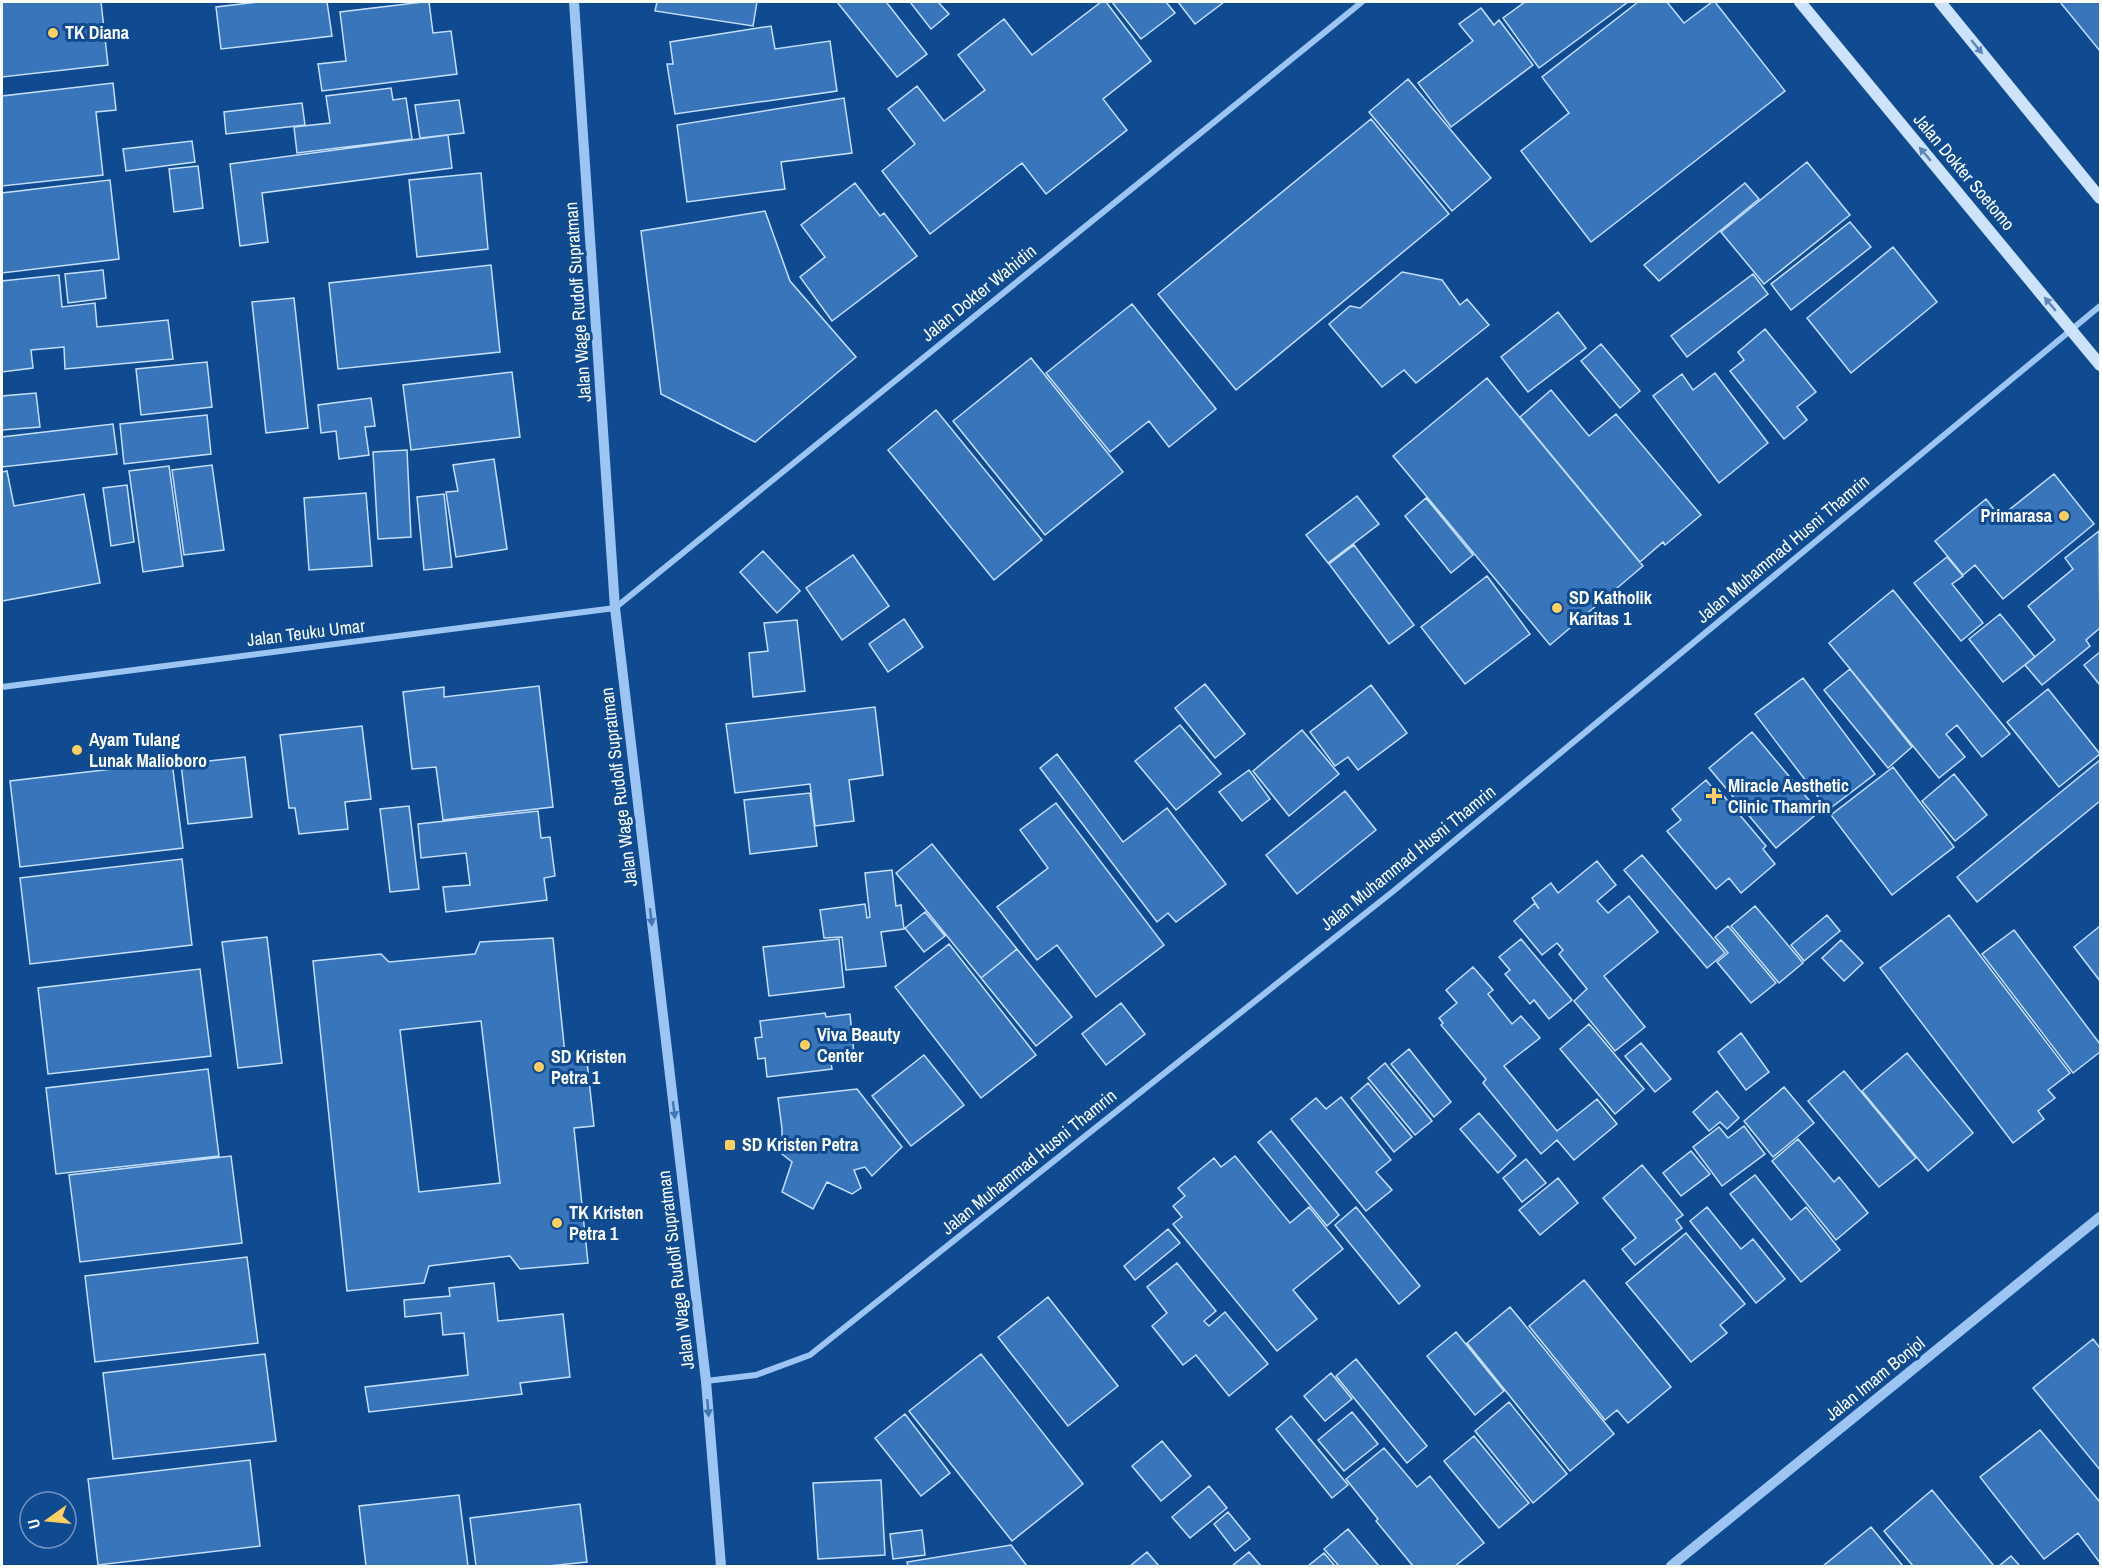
<svg xmlns="http://www.w3.org/2000/svg" width="2102" height="1568" font-family="'Archivo Narrow',sans-serif">
<style>
.building{fill:#3975bb;stroke:#c4dffd;stroke-width:1.5;fill-rule:evenodd}
.lines{fill:none;stroke-linecap:round;stroke-linejoin:round}
.minor{stroke:#9dc5f3;stroke-width:6}
.tertiary{stroke:#9dc5f3;stroke-width:10}
.secondary{stroke:#cce2fd;stroke-width:12}
.oneway{fill:#5b87bd}
.oneway2{fill:#4176b4}
.poi-dot{fill:#ffcf5f;stroke:#104b92;stroke-width:2}
.labels{text-anchor:middle;stroke-width:6;stroke-linejoin:round;paint-order:stroke}
.poi-label{font-size:18px;font-weight:bold;fill:#fff;stroke:#104b92;text-anchor:start}
.street-label{font-size:18px;fill:#fff;stroke:#104b92}
</style>
<rect width="100%" height="100%" fill="#104b92"/>
<path class="building" d="M2 2H101L108 65 2 77Z
M258 2H327L332 36 221 49 216 7Z
M423 2H429L433 33 451 31 457 74 322 91 318 64 346 61 340 12Z
M657 2H757L753 26 655 11Z
M837 2H889L887 3 927 54 897 77Z
M910 2H938L949 14 931 29Z
M1101 2H1106L1151 61 1103 99 1127 130 1046 194 1022 163 930 234 882 171 915 144 888 109 917 86 944 121 985 90 958 55 1004 19 1032 55Z
M1112 2H1166L1175 13 1141 39Z
M1178 2H1224L1195 24Z
M1525 2H1628L1539 68 1503 18Z
M1638 2H1667L1684 23 1712 2H1715L1785 91 1591 242 1521 151 1569 113 1542 77Z
M2060 2H2100V51Z
M1481 8 1494 25 1499 20 1533 65 1451 127 1418 83 1473 41 1459 24Z
M771 26 775 49 830 41 837 91 675 114 667 64H673L670 42Z
M1408 79 1491 178 1452 211 1369 112Z
M113 83 116 110 96 112 103 175 2 186V96Z
M391 88 393 100 406 98 412 139 297 153 294 127 330 123 326 96Z
M844 98 852 153 781 162 785 189 687 202 677 125Z
M459 100 464 133 420 138 415 105Z
M302 103 305 125 226 134 224 112Z
M1371 119 1449 214 1236 390 1158 294Z
M448 135 452 168 262 193 268 242 240 246 230 164Z
M192 141 195 162 126 171 123 149Z
M1807 162 1850 215 1764 284 1721 232Z
M198 166 203 208 174 212 169 169Z
M481 173 488 249 417 257 409 180Z
M110 180 119 259 2 273V193Z
M855 183 880 216 884 213 917 256 832 321 800 277 825 257 801 225Z
M1745 183 1759 199 1659 281 1644 265Z
M765 211 790 281 856 357 755 442 661 394 641 231Z
M1850 222 1871 247 1791 310 1771 284Z
M1893 247 1937 302 1851 373 1807 318Z
M491 265 500 352 338 369 329 283Z
M103 270 106 298 68 303 65 274Z
M1402 272 1442 280 1460 305 1467 299 1489 325 1416 383 1404 370 1382 387 1329 324 1350 306 1360 308Z
M1753 274 1768 294 1687 357 1671 336Z
M59 275 62 307 95 303 97 327 168 320 173 359 65 369 64 347 31 350 33 368 2 372V281Z
M294 298 308 428 266 433 252 302Z
M1132 304 1216 409 1169 447 1149 421 1110 452 1046 373Z
M1558 312 1586 348 1528 392 1501 357Z
M1765 329 1816 392 1797 407 1807 420 1784 439 1730 371 1744 360 1738 352Z
M1601 344 1640 391 1620 408 1581 361Z
M1031 358 1123 472 1045 535 953 421Z
M207 362 212 407 141 415 136 369Z
M512 372 520 437 411 450 403 385Z
M1715 373 1768 443 1719 483 1653 396 1682 374 1693 390Z
M1487 378 1643 566 1550 645 1393 456Z
M1551 390 1589 436 1616 414 1701 515 1665 545 1663 542 1640 562 1520 417Z
M36 393 40 427 2 430V396Z
M371 398 375 426 365 427 369 455 339 459 336 431 321 433 318 405Z
M936 410 1042 540 994 580 888 450Z
M207 415 211 454 124 464 120 424Z
M113 424 117 454 2 467V437Z
M407 450 411 537 378 539 373 452Z
M494 459 507 549 456 557 446 492 458 491 453 465Z
M212 465 224 550 184 555 172 470Z
M169 466 183 566 143 572 129 471Z
M7 471 14 506 84 494 100 583 2 601V472Z
M2054 474 2094 524 2003 599 1975 565 1963 575 1935 541 1986 499 2000 517Z
M127 485 134 542 111 546 103 488Z
M366 493 372 566 309 570 304 498Z
M444 494 452 567 424 570 417 497Z
M1357 496 1379 524 1328 563 1306 535Z
M1426 498 1473 555 1451 573 1405 516Z
M2099 531 2100 628 2086 640 2090 646 2042 685 2025 665 2055 640 2028 606 2073 569 2065 558Z
M1354 545 1414 625 1389 644 1329 564Z
M763 551 800 591 777 613 740 572Z
M853 555 889 606 842 640 806 588Z
M1947 557 1963 576 1952 584 1983 623 1961 641 1914 583Z
M1487 576 1530 634 1465 684 1421 627Z
M1893 590 2010 734 1982 757 1957 725 1946 734 1965 757 1939 778 1829 643Z
M2000 614 2035 657 2003 682 1969 639Z
M904 619 923 647 888 672 869 644Z
M797 620 805 691 753 697 749 653 768 651 764 623Z
M2100 652V685L2084 665Z
M1850 669 1912 747 1888 768 1824 690Z
M1803 678 1875 774 1828 810 1755 714Z
M1205 684 1245 734 1215 758 1175 708Z
M1371 685 1407 733 1358 770 1348 757 1335 766 1310 732Z
M539 686 553 807 443 820 436 767 412 769 403 692 444 687V697Z
M2048 689 2100 754 2059 787 2007 722Z
M875 707 883 775 849 780 854 821 815 826 810 784 735 793 726 724Z
M1180 725 1221 774 1176 810 1135 761Z
M362 726 371 799 345 802 348 829 299 834 295 808H289L280 735Z
M1302 730 1339 774 1289 816 1253 771Z
M1752 732 1819 812 1776 848 1709 768Z
M1057 754 1123 842 1167 808 1226 884 1176 922 1168 913 1157 922 1040 768Z
M245 757 252 817 188 824 181 764Z
M2100 760V801L1977 902 1957 877Z
M172 762 183 848 20 867 10 781Z
M1893 767 1954 847 1892 895 1831 815Z
M1249 770 1270 799 1242 821 1219 792Z
M1954 774 1987 815 1955 841 1922 801Z
M1706 780 1715 791 1717 788 1766 846 1763 849 1775 864 1741 893 1729 878 1716 889 1667 831 1681 820 1672 809Z
M1345 791 1376 830 1297 894 1266 855Z
M810 793 817 846 750 854 744 800Z
M1056 803 1164 945 1096 997 1057 945 1037 960 997 907 1048 868 1020 830Z
M409 806 419 889 390 892 380 809Z
M538 811 541 838 550 837 555 876 544 878 547 900 446 912 443 887 470 885 466 853 421 858 418 824Z
M932 844 1017 949 981 978 896 873Z
M1642 855 1725 953 1707 968 1624 870Z
M182 859 192 945 30 964 20 878Z
M1597 861 1616 885 1597 901 1608 913 1629 896 1658 932 1604 976 1645 1027 1615 1051 1574 1001 1587 989 1559 954 1563 950 1557 943 1542 955 1514 921 1535 903 1539 909 1532 898 1551 883 1558 893Z
M892 870 896 906 901 905 904 929 881 932 886 966 846 970 842 937 824 938 820 910 865 904 867 918 870 917 865 873Z
M1755 906 1803 963 1779 983 1731 926Z
M925 912 945 936 924 952 905 928Z
M1827 915 1840 931 1804 961 1791 945Z
M1949 915 2070 1073 2048 1090 2055 1098 2038 1111 2044 1119 2013 1143 1880 968Z
M1728 926 1776 983 1751 1003 1717 962 1728 953 1715 937Z
M2100 926V981L2074 947Z
M2014 930 2100 1044V1052L2073 1073 1982 954Z
M267 937 282 1063 238 1068 222 942Z
M553 938 565 1054 586 1052 594 1126 574 1128 588 1263 520 1269 510 1256 429 1266 424 1283 347 1291 313 961 381 954 389 962 475 954 480 942ZM481 1021 500 1183 419 1192 400 1030Z
M839 939 844 987 769 996 763 947Z
M1521 939 1572 1000 1549 1019 1534 1000 1530 1004 1505 974 1510 970 1499 957Z
M1841 940 1863 963 1844 981 1822 958Z
M949 944 1036 1055 981 1098 895 987Z
M1017 949 1072 1017 1036 1046 981 978Z
M1473 967 1493 990 1488 994 1512 1024 1521 1016 1540 1038 1504 1066 1557 1131 1597 1099 1617 1124 1574 1160 1557 1140 1541 1154 1483 1083 1486 1079 1441 1025 1443 1023 1439 1018 1457 1003 1446 990Z
M200 969 211 1056 48 1074 38 988Z
M1121 1003 1145 1034 1106 1065 1082 1034Z
M825 1013 826 1017 850 1014 854 1053 830 1056 832 1069 767 1077 765 1058 758 1059 755 1038 762 1037 760 1021Z
M1589 1024 1644 1089 1615 1114 1560 1049Z
M1741 1033 1769 1072 1746 1090 1718 1052Z
M1641 1043 1671 1079 1655 1092 1625 1056Z
M1409 1049 1451 1102 1434 1117 1391 1064Z
M1907 1053 1973 1133 1928 1171 1862 1091Z
M924 1055 964 1105 911 1146 872 1096Z
M1385 1063 1432 1121 1415 1135 1368 1078Z
M208 1069 219 1156 56 1174 46 1088Z
M1844 1071 1916 1158 1879 1187 1808 1101Z
M1368 1083 1412 1137 1394 1152 1351 1098Z
M1784 1087 1814 1123 1773 1157 1744 1121Z
M857 1089 902 1147 872 1176 865 1167 854 1170 861 1188 852 1194 827 1182 813 1209 782 1192 792 1162 782 1154V1129L778 1098Z
M1717 1091 1739 1118 1727 1129 1720 1122 1709 1131 1693 1112Z
M1341 1097 1391 1160 1376 1172 1392 1190 1366 1211 1291 1119 1316 1098 1326 1109Z
M1479 1113 1516 1156 1498 1173 1460 1129Z
M1744 1126 1765 1154 1722 1186 1693 1147 1719 1127 1728 1138Z
M1271 1131 1339 1215 1327 1226 1258 1142Z
M1798 1139 1834 1182 1839 1177 1868 1213 1836 1240 1772 1161Z
M1691 1151 1710 1174 1681 1196 1663 1173Z
M231 1156 242 1243 80 1262 69 1175Z
M1235 1156 1290 1223 1309 1207 1343 1249 1293 1290 1317 1319 1277 1351 1173 1224 1182 1217 1173 1206 1185 1196 1178 1188 1214 1158 1221 1167Z
M1526 1159 1546 1183 1522 1202 1503 1178Z
M1642 1165 1683 1215 1676 1220 1682 1228 1635 1265 1622 1249 1636 1238 1603 1198Z
M1755 1175 1791 1220 1806 1207 1840 1250 1801 1282 1730 1194Z
M1558 1178 1578 1203 1540 1235 1519 1210Z
M1356 1207 1420 1286 1399 1304 1335 1225Z
M1707 1207 1741 1249 1753 1239 1785 1279 1756 1303 1690 1221Z
M1168 1229 1180 1243 1135 1280 1124 1266Z
M1686 1233 1745 1304 1720 1325 1727 1333 1691 1362 1626 1283Z
M247 1257 258 1343 95 1362 85 1276Z
M1177 1263 1216 1311 1204 1321 1209 1326 1225 1312 1268 1364 1229 1396 1196 1355 1183 1365 1152 1326 1167 1313 1147 1287Z
M1584 1280 1671 1387 1628 1423 1617 1410 1605 1420 1529 1326Z
M494 1283 498 1321 563 1314 570 1377 520 1383 522 1394 369 1412 365 1387 468 1375 464 1333 443 1335 441 1313 405 1317 404 1300 450 1296 449 1288Z
M1048 1297 1118 1386 1068 1426 998 1337Z
M1510 1307 1614 1434 1570 1471 1467 1343Z
M1456 1332 1504 1391 1475 1415 1427 1356Z
M2093 1339 2100 1348V1470L2033 1388Z
M265 1354 276 1441 113 1459 103 1373Z
M981 1354 1083 1484 1012 1541 909 1411Z
M1356 1359 1427 1446 1407 1463 1336 1376Z
M1331 1373 1352 1399 1325 1421 1304 1396Z
M1509 1402 1567 1474 1533 1503 1475 1431Z
M1352 1412 1378 1444 1344 1471 1318 1440Z
M905 1414 950 1473 921 1496 875 1438Z
M1291 1416 1348 1485 1332 1498 1276 1429Z
M2040 1430 2100 1502V1563L2078 1533 2044 1559 1980 1477Z
M1474 1436 1529 1503 1499 1528 1444 1461Z
M1162 1441 1191 1476 1161 1501 1132 1466Z
M1384 1448 1417 1487 1430 1476 1484 1543 1455 1566H1413L1376 1521 1378 1519 1346 1479Z
M250 1460 260 1546 98 1565 88 1479Z
M881 1480 885 1555 818 1559 813 1483Z
M1209 1486 1227 1508 1190 1538 1172 1517Z
M1932 1490 1994 1566H1913L1884 1531Z
M459 1495 468 1566H366L359 1506Z
M580 1504 587 1562 548 1566H476L470 1518Z
M1228 1512 1250 1539 1235 1551 1214 1524Z
M1871 1527 1903 1566H1823Z
M1348 1529 1379 1566H1339L1324 1549Z
M922 1530 925 1555 893 1559 890 1534Z
M1011 1545 1027 1566H908L907 1562Z
M1147 1552 1159 1566H1130Z
M1249 1552 1261 1566H1232Z
M1324 1553 1335 1566H1308Z
M2011 1556 2020 1566H1999Z"/>
<g class="lines">
<path class="minor" d="M2 687 615 608 1362 2
M706 1381 756 1375 810 1355 1396 889 2100 306"/>
<path class="tertiary" d="M574 2 615 608 706 1381 721 1566
M1671 1566 2100 1217"/>
<path class="secondary" d="M1800 2 2100 365
M1940 2 2100 198"/>
</g>
<defs><path id="oneway-solid" d="M-6-.8H1V-3.2L6.5 0L1 3.2V.8H-6Z" transform="scale(1.5)"/></defs>
<g class="oneway">
<use href="#oneway-solid" transform="translate(1977 47) rotate(51)"/>
<use href="#oneway-solid" transform="translate(1925 154) rotate(-130)"/>
<use href="#oneway-solid" transform="translate(2050 304) rotate(-130)"/>
</g>
<g class="oneway2">
<use href="#oneway-solid" transform="translate(651 917) rotate(83)"/>
<use href="#oneway-solid" transform="translate(674 1110) rotate(83)"/>
<use href="#oneway-solid" transform="translate(708 1408) rotate(85)"/>
</g>
<g class="poi-dot">
<circle cx="53" cy="33" r="6"/>
<circle cx="2064" cy="516" r="6"/>
<circle cx="1557" cy="608" r="6"/>
<circle cx="77" cy="750" r="6"/>
<path d="M1711 787h6v6h6v6h-6v6h-6v-6h-6v-6h6z"/>
<circle cx="805" cy="1045" r="6"/>
<circle cx="539" cy="1067" r="6"/>
<rect x="724" y="1139" width="12" height="12" rx="3"/>
<circle cx="557" cy="1223" r="6"/>
</g>
<g class="labels">
<g class="poi-label">
<text x="65" y="39">TK Diana</text>
<text x="2052" y="522" text-anchor="end">Primarasa</text>
<text x="1569" y="604">SD Katholik<tspan x="1569" dy="21">Karitas 1</tspan></text>
<text x="89" y="746">Ayam Tulang<tspan x="89" dy="21">Lunak Malioboro</tspan></text>
<text x="1728" y="792">Miracle Aesthetic<tspan x="1728" dy="21">Clinic Thamrin</tspan></text>
<text x="817" y="1041">Viva Beauty<tspan x="817" dy="21">Center</tspan></text>
<text x="551" y="1063">SD Kristen<tspan x="551" dy="21">Petra 1</tspan></text>
<text x="742" y="1151">SD Kristen Petra</text>
<text x="569" y="1219">TK Kristen<tspan x="569" dy="21">Petra 1</tspan></text>
</g>
<g class="street-label">
<text transform="translate(1964 172) rotate(50)" y="6">Jalan Dokter Soetomo</text>
<text transform="translate(979 293) rotate(-39)" y="6">Jalan Dokter Wahidin</text>
<text transform="translate(578 302) rotate(-94)" y="6">Jalan Wage Rudolf Supratman</text>
<text transform="translate(1783 549) rotate(-40)" y="6">Jalan Muhammad Husni Thamrin</text>
<text transform="translate(306 633) rotate(-7)" y="6">Jalan Teuku Umar</text>
<text transform="translate(619 787) rotate(-97)" y="6">Jalan Wage Rudolf Supratman</text>
<text transform="translate(1408 858) rotate(-39)" y="6">Jalan Muhammad Husni Thamrin</text>
<text transform="translate(1029 1162) rotate(-39)" y="6">Jalan Muhammad Husni Thamrin</text>
<text transform="translate(676 1270) rotate(-97)" y="6">Jalan Wage Rudolf Supratman</text>
<text transform="translate(1875 1379) rotate(-39)" y="6">Jalan Imam Bonjol</text>
</g>
</g>
<rect width="2102" height="1568" fill="none" stroke="#ffffff" stroke-width="6"/>
<g transform="translate(48 1520) rotate(255)"><circle r="28" fill="#104b92" stroke="#7093be" stroke-width="1.5"/>
<path d="M0-4.5L10 22L0 15L-10 22Z" fill="#ffcf5f"/>
<text y="-9" font-size="16" font-weight="bold" text-anchor="middle" fill="#ffffff">U</text>
</g>
</svg>
